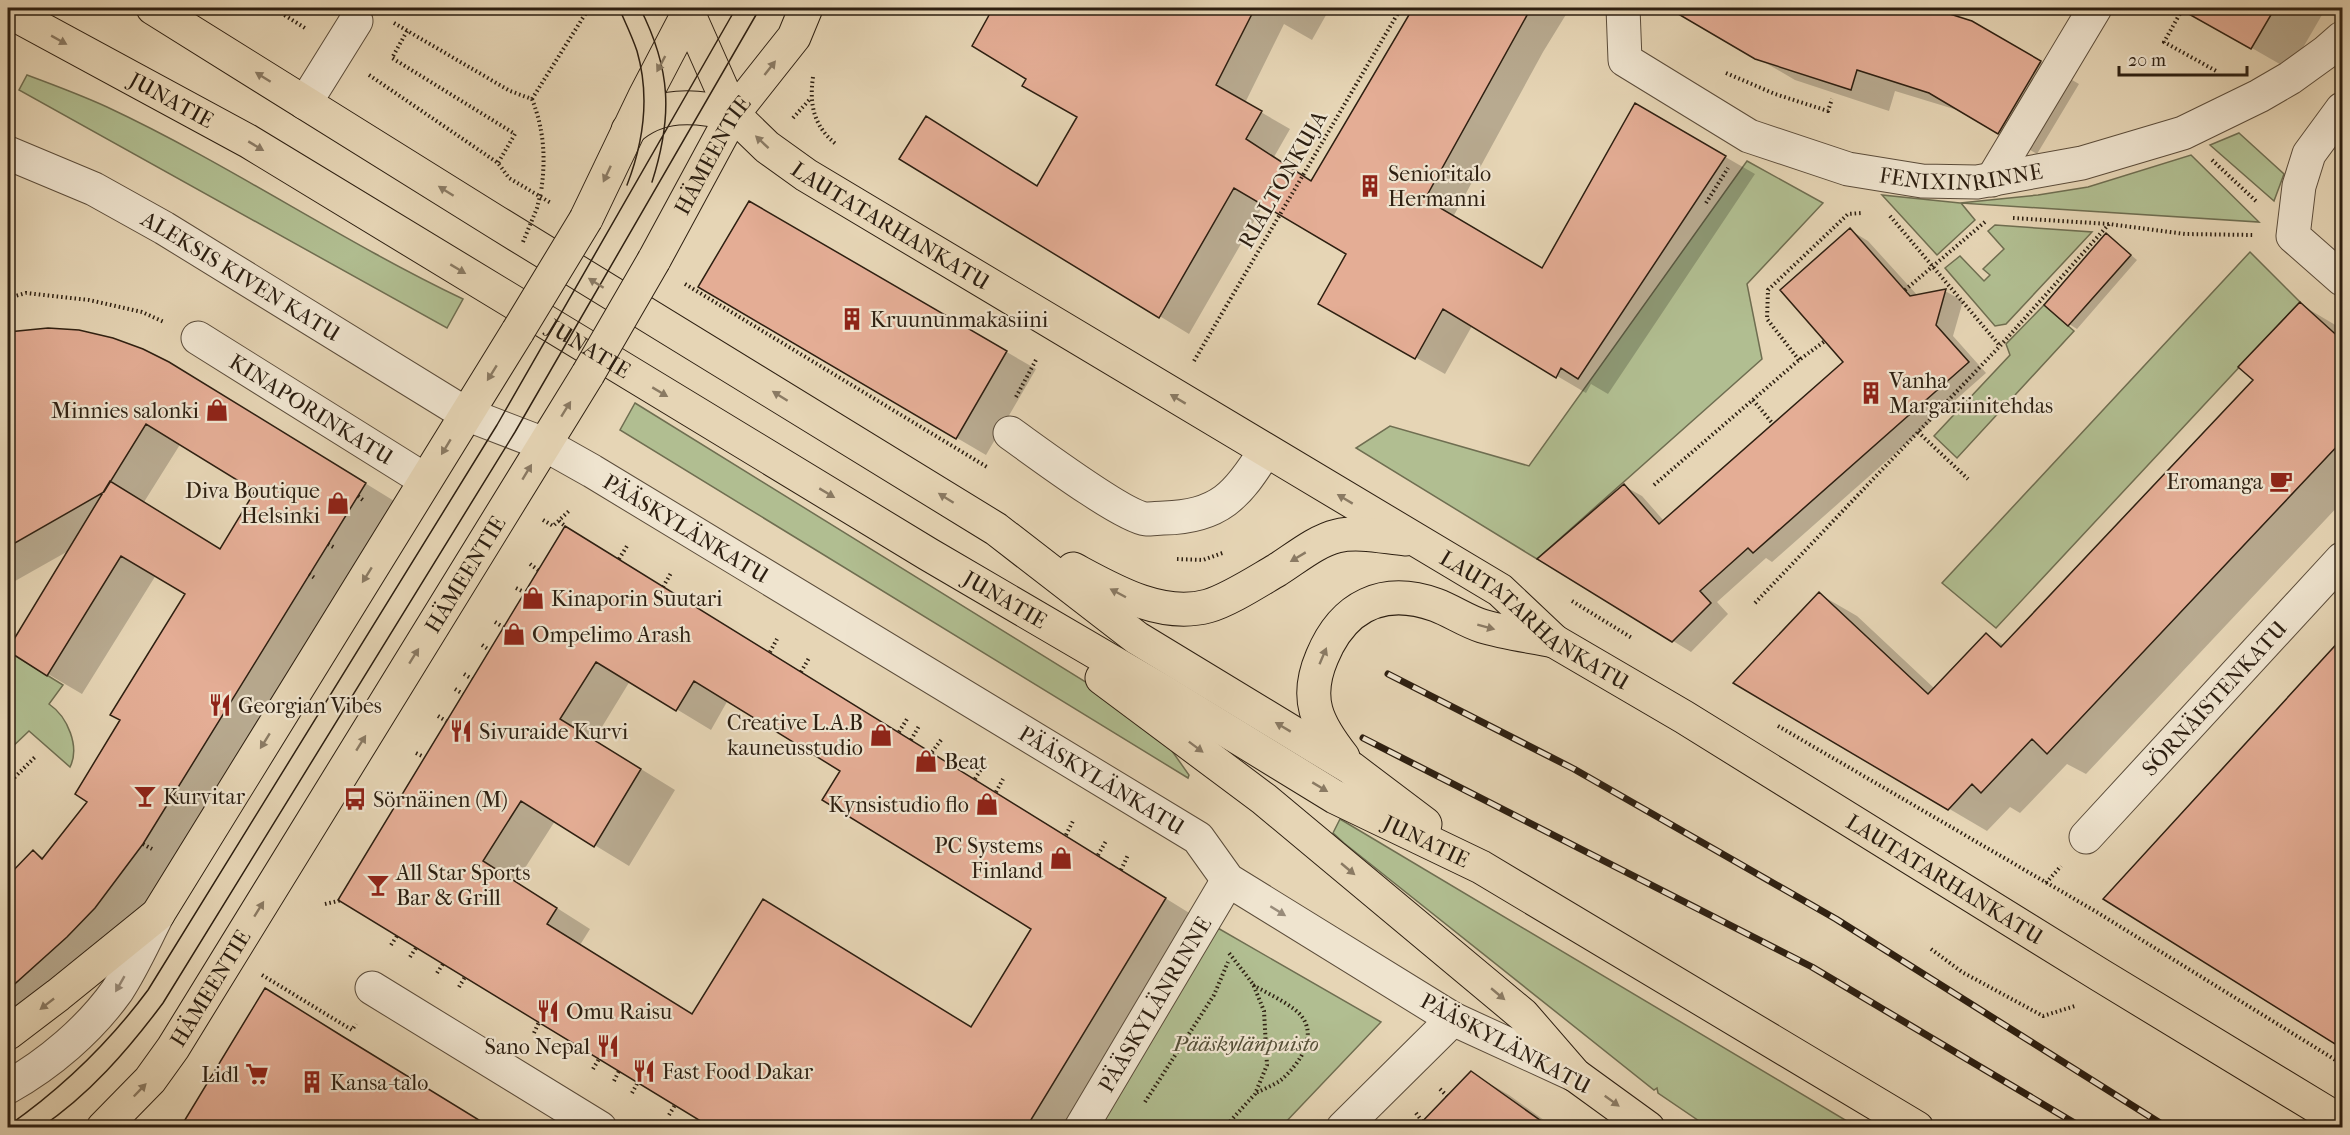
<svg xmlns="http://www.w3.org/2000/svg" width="2350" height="1135" font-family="'IM FELL French Canon',serif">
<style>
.green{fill:#b1be91;stroke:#6f6e51;stroke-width:1.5}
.shadow{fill:#0003;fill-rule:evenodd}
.building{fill:#e4ad95;stroke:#2d1f11;stroke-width:1.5;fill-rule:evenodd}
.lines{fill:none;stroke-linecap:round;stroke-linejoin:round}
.minor-casing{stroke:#5b4c3a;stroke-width:35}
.major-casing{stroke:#2d1f11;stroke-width:35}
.path{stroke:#2d1f11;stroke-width:4;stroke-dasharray:1.5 3;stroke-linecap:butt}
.minor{stroke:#efe4cf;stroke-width:33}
.major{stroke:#e6d5b5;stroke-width:33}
.tram{stroke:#2d1f11;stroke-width:1.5}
.rail-casing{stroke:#2d1f11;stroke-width:7}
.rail{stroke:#efe4cf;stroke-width:4.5;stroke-dasharray:14;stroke-linecap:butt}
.major-bridge-casing{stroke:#2d1f11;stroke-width:35;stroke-linecap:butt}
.path-bridge{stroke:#2d1f11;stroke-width:4;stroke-dasharray:1.5 3;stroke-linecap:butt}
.major-bridge{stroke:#e6d5b5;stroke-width:33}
.oneway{fill:#8a7a63}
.oneway2{fill:#988b7a}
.labels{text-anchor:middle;stroke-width:4.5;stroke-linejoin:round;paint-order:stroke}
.street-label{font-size:22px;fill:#2d1f11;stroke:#efe4cf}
.poi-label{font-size:22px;fill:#2d1f11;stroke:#efe4cf;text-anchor:start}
.park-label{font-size:22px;font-style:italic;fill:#554f37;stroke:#efe4cf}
</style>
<rect width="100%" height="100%" fill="#e6d5b5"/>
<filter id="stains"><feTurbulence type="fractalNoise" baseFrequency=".00333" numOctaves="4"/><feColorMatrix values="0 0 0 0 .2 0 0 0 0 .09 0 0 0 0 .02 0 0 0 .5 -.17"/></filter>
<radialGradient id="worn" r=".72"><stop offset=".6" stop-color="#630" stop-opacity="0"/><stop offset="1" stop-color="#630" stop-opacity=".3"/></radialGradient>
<path class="green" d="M27 75C54 85 81 95 107 107 229 164 341 241 463 299L447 328 19 90Z
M2239 133 2284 174 2274 201 2210 145Z
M2191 155 2259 222 1961 203 1975 220 1937 255 1882 195 1960 203 2038 195 2088 187Z
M1747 161 1823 203 1747 284 1762 359 1537 559 1356 448 1390 426 1529 466Z
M1995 225 2092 232 2006 324 1995 326 1945 268 1960 256 1984 281 1990 275 1983 269 2004 249 1988 231Z
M2250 252 2300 302 1996 628 1942 583Z
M2044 305 2074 331 1957 458 1934 436 2010 355 2006 344Z
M635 403 1131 710 1160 734 1189 775 1188 778 620 430Z
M8 651 63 685 49 704C68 717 80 747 70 767L29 731 8 751Z
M1340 819 1857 1127H1708L1658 1093 1657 1088 1654 1090 1344 843 1333 833Z
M1216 927 1381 1022 1281 1127 1097 1128Z"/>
<path class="shadow" d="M995 8H1170L1193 21 1200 8H1330L1312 40 1284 24 1245 103 1290 129 1274 157 1313 182 1414 8H1570L1543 52 1453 217 1543 270 1635 105 1755 174 1608 394 1591 384 1586 393 1472 326 1445 374 1320 303 1348 254 1264 204 1189 334 901 158 955 135 1038 187 1079 117 1028 78 974 46Z
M1699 8H1927L1972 22 2079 84 2037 154 1967 113 1895 91 1889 111 1795 80 1692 20Z
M2182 8H2326L2290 70Z
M749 203 1036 369 986 455 957 438Z
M1850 230 1868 241 1918 296 1945 291 1963 301 1953 336 1986 373 1772 562 1766 558 1717 602 1728 614 1691 652 1540 559 1624 486 1642 496 1664 521 1845 362Z
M2107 235 2137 260 2077 329 2069 324Z
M2300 304 2342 329V502L2086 774 2067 764 2020 813 2010 807 1987 831 1735 683 1819 594 1857 616 1935 689 1986 635 2004 645 2255 380Z
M14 333 204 384 399 504 178 864 130 927 8 1031V897L16 890 8 882V878L33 852 45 858 89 802 122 720 187 593 156 575 82 694 48 674 70 550 8 585V334ZM181 443 257 490 221 550 144 502Z
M600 548 1199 919 1072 1128H715L340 900ZM630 681 711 730 728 700 842 771 1033 928 972 1028 693 1015 580 945 590 929 516 882 555 821 629 866 675 790 594 740Z
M309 1015 492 1128H181Z
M1471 1073 1509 1095 1555 1128H1418Z"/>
<path class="building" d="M993 8H1255L1216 85 1262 111 1246 139 1311 181 1413 8H1531L1425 199 1542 268 1635 103 1726 156 1578 379 1561 368 1556 378 1443 309 1415 359 1318 304 1346 254 1234 188 1159 318 899 159 926 116 1037 186 1077 117 1022 86 1026 79 972 46Z
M1668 8H1931L1972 21 2041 61 1998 134 1929 93 1857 70 1851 90 1755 59Z
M2178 8H2275L2251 49Z
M749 201 1007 351 956 439 698 287Z
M1850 228 1910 296 1946 289 1936 325 1969 362 1753 553 1748 548 1700 591 1711 603 1672 642 1537 559 1624 484 1659 524 1843 362 1780 290Z
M2106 233 2131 255 2068 326 2044 305Z
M2300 302 2343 341V440L2047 754 2032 739 1981 793 1972 784 1948 810 1733 683 1819 592 1928 694 1986 633 2001 647 2253 380 2238 367Z
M48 328 79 330 113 338 143 349 169 362 366 483 143 844 95 908 67 937 8 990V876L33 850 42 859 87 802 75 794 120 720 110 715 185 594 121 556 47 676 8 651V649L110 481 220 549 255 491 146 424 104 492 8 547V332Z
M565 526 1166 898 1026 1128H712L338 900ZM596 662 676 711 694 681 840 771 822 800 1031 929 971 1027 763 899 692 1014 547 924 557 908 483 861 521 801 594 847 641 769 560 719Z
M2343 637V1049L2103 899Z
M265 988 342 1036 492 1128H180Z
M1471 1071 1551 1128H1416Z"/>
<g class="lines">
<g class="minor-casing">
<g id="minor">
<path id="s1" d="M1623 8 1625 60 1749 136 1848 169 1922 181 1977 182 2082 163 2183 133 2259 96 2290 78 2326 52 2342 38"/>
<path d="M305 103 356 21"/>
<path d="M2342 109 2309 154 2299 186 2293 236 2342 279"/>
<path id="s2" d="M8 153 94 189 164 228 466 414 544 444 592 471 1198 838 1228 880 1453 1019 1575 1075"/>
<path d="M1992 180 2095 8"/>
<path id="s3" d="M198 338 425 480"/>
<path d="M1010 433C1034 450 1122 516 1146 519 1152 519 1159 518 1164 518 1219 517 1238 495 1265 451"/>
<path id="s4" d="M2086 837 2342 559"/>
<path d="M372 988 600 1128"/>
<path d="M8 1087C49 1064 89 1030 117 991 133 967 145 939 158 914"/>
<path id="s5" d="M1081 1128 1228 880"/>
<path d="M1343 1128 1453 1019"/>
</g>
</g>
<g class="major-casing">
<g id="major">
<path d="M153 8 496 222 996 529 1137 638 1351 768 1425 824"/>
<path id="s6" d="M686 8 733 114 767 147 806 175 1500 590 1554 641 1684 717 2100 975 2342 1122"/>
<path id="s7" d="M8 11 248 141 928 554 1162 691 1335 797 1481 867 1917 1128"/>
<path d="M628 130C658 102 695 105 733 114"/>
<path d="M586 219 645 96 691 8"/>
<path id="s8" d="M654 260 733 114 794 37 806 8"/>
<path d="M1073 569C1112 590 1161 619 1208 606 1229 600 1258 581 1277 570 1296 558 1316 541 1337 536 1358 531 1384 537 1406 539"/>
<path d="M1102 678 1264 799 1523 1015 1575 1075 1648 1128"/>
<path d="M1343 757C1317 724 1304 699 1322 657 1343 606 1383 586 1436 605 1452 611 1466 621 1482 626 1505 633 1530 636 1554 641"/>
<path d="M8 1033 58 995 158 914 518 331"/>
<path id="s9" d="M103 1128 150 1080 173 1048 588 374"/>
</g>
</g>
<path class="path" d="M273 8 305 28
M2182 10 2164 42 2218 72
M394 23 510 91 532 99
M407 31 392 58 515 134 498 163
M1726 73 1775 94 1828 111 1832 99
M369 75 498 163 509 178 551 203
M813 77C809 105 814 127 837 145
M532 99 589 8
M532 99C544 130 546 158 541 192
M793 118 810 99
M2212 160 2257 202
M1706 203 1728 168
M1890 216 2000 346
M2013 218 2109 224 2185 234 2253 235
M685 284 987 467
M1905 290 1986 221
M8 298 26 293 89 300 142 312 164 322
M1799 360 1767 319 1768 290 1848 214 1861 213
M1194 361 1401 8
M1016 397 1037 358
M1753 400 1773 424
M1918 432 1968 479
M1654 485 1799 360 1825 341
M358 496 364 501
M543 520 553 526 570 510
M559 521 565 526
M328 544 335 548
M619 559 627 546
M1177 559 1203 560 1225 552
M530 564 538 570
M309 574 316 579
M663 587 671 573
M516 588 524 592
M1572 601 1632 638
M1755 603 2000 346 2109 224
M495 622 503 627
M482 645 489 650
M770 652 777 639
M801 672 809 658
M464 674 472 679
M455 689 463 694
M438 716 446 721
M1778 726 2095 911 2342 1064
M899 732 907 719
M911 740 919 726
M932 752 941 740
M416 753 424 757
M975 779 983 766
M8 784 36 756
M996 792 1003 779
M173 796 181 801
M390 796 398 801
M1066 835 1073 821
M143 844 152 849
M1098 855 1106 841
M1121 870 1128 855
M2046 883 2061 866
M325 904 342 900
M391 945 397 936
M1931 949 1962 972 2043 1016 2075 1006
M410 957 416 948
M437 973 443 964
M262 975 352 1030 356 1024
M1253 985C1267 993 1282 1000 1294 1009 1322 1030 1302 1062 1281 1080 1274 1085 1264 1089 1256 1093
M459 987 465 977
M534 1033 539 1022
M566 1052 572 1042
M593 1069 599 1059
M614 1081 619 1071
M1440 1089 1447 1096
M632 1093 638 1082
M1145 1102 1214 995 1228 962
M1416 1113 1422 1121
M669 1115 675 1105
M708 1128 709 1126
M1224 1128 1255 1094 1267 1065 1264 1011 1253 984 1229 953"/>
<use href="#minor" class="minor"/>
<use href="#major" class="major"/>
<path class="tram" d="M619 8C625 22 632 36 637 51 650 96 644 141 627 185
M640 8C671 69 673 116 652 182
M8 1126C62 1088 108 1044 148 990L497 425 736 8
M40 1128C89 1095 128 1050 163 1003L515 432 760 8"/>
<g class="rail-casing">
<path id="rail" d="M1388 674 1574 769 1836 919 2168 1128
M1363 738 1812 967 2083 1128"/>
</g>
<use href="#rail" class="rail"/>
<g class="major-bridge-casing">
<path id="major-bridge" d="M518 331 586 219
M588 374 654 260"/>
</g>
<path class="path-bridge" d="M523 242 537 208 541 192"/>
<use href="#major-bridge" class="major-bridge"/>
</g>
<defs><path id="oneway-solid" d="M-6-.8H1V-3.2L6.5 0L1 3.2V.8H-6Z" transform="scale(1.5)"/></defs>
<g class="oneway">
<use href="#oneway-solid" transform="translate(59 40) rotate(29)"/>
<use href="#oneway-solid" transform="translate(661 64) rotate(118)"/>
<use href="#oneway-solid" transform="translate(770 68) rotate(-52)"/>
<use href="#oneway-solid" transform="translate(263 77) rotate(-148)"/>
<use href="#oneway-solid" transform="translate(762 142) rotate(-137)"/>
<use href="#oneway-solid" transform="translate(256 146) rotate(31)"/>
<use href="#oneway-solid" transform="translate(607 174) rotate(115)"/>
<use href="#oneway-solid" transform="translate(446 191) rotate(-148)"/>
<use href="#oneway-solid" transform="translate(458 269) rotate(31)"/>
<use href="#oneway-solid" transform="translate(596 283) rotate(-148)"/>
<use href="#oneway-solid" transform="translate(492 373) rotate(122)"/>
<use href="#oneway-solid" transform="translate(660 392) rotate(31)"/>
<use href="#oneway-solid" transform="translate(780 396) rotate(-148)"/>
<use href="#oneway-solid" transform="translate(1178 399) rotate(-149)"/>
<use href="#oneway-solid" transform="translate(566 409) rotate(-58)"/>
<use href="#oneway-solid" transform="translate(446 447) rotate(121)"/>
<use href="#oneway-solid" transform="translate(527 472) rotate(-59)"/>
<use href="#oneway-solid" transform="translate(827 493) rotate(31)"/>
<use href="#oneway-solid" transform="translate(946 498) rotate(-148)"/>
<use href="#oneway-solid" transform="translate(1345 499) rotate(-149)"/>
<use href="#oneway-solid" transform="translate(1298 557) rotate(149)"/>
<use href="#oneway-solid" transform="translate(367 575) rotate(122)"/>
<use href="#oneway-solid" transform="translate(1118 593) rotate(-152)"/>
<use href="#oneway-solid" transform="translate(1486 627) rotate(15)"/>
<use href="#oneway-solid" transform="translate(414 656) rotate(-58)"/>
<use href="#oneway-solid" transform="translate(1323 656) rotate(-67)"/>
<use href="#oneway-solid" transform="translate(1283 727) rotate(-149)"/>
<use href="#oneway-solid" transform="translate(265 741) rotate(122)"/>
<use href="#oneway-solid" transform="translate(361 743) rotate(-58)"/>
<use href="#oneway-solid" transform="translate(1196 747) rotate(37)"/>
<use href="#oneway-solid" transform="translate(1320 787) rotate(31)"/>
<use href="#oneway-solid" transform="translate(1348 869) rotate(40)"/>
<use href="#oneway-solid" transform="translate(259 909) rotate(-58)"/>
<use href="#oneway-solid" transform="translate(1498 994) rotate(40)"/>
<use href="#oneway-solid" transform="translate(47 1004) rotate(142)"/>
<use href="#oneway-solid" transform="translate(140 1090) rotate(-46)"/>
<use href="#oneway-solid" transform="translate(1612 1101) rotate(36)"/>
</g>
<g class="oneway2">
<use href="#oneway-solid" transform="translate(1278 911) rotate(32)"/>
<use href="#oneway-solid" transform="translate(120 984) rotate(120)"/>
</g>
<defs>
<g id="building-bare" transform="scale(1.8)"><path d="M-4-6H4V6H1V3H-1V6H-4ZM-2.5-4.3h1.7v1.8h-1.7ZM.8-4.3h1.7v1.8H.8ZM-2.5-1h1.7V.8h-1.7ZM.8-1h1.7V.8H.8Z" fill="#8f2418" stroke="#efe4cf" stroke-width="2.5" paint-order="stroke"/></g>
<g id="shop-bare" transform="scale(1.8)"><path d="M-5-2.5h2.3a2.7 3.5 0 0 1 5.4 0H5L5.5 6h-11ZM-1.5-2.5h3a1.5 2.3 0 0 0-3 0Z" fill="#8f2418" stroke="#efe4cf" stroke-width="2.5" paint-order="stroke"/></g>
<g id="cafe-bare" transform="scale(1.8)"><path d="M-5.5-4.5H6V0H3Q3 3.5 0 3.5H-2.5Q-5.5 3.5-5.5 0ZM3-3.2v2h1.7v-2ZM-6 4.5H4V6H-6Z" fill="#8f2418" stroke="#efe4cf" stroke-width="2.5" paint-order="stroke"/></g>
<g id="restaurant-bare" transform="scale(1.8)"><path d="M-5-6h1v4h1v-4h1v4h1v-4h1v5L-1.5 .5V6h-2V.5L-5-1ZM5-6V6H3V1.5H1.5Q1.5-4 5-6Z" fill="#8f2418" stroke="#efe4cf" stroke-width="2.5" paint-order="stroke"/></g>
<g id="bar-bare" transform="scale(1.8)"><path d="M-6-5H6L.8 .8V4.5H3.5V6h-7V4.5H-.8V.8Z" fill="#8f2418" stroke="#efe4cf" stroke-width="2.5" paint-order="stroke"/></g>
<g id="bus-bare" transform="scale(1.8)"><path d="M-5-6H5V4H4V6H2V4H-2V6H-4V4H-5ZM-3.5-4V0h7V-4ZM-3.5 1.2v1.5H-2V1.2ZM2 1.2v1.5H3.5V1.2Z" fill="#8f2418" stroke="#efe4cf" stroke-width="2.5" paint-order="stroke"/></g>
<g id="supermarket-bare" transform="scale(1.8)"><path d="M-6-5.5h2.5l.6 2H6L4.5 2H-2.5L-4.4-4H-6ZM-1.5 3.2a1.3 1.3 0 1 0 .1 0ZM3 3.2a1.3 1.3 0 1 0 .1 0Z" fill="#8f2418" stroke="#efe4cf" stroke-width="2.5" paint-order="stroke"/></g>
</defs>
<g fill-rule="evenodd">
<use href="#building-bare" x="1370" y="186"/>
<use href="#building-bare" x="852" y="319"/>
<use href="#building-bare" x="1871" y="393"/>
<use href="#shop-bare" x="217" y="410"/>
<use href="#cafe-bare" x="2281" y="481"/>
<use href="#shop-bare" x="338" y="503"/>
<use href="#shop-bare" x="533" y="598"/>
<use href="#shop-bare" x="514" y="634"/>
<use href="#restaurant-bare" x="220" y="705"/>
<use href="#restaurant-bare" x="461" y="731"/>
<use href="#shop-bare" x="881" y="735"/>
<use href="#shop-bare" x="926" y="761"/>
<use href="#bar-bare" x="145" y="796"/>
<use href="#bus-bare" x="355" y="799"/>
<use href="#shop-bare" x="987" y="804"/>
<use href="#shop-bare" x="1061" y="858"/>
<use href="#bar-bare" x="378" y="885"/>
<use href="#restaurant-bare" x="548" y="1011"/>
<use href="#restaurant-bare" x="608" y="1046"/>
<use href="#restaurant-bare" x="644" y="1071"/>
<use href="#supermarket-bare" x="257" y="1074"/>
<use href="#building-bare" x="312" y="1082"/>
</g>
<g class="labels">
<g class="street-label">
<text dy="8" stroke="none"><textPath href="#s7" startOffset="186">JUNATIE</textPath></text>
<text dy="8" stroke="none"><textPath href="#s8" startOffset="120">HÄMEENTIE</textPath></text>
<text dy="8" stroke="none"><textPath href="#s1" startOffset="416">FENIXINRINNE</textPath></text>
<text transform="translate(1282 179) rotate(-60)" y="8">RIALTONKUJA</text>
<text dy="8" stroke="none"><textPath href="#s6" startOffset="310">LAUTATARHANKATU</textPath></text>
<text dy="8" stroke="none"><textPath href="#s2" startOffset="264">ALEKSIS KIVEN KATU</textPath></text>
<text dy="8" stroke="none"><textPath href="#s7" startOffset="672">JUNATIE</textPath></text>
<text dy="8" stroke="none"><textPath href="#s3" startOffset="134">KINAPORINKATU</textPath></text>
<text dy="8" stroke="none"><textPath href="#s2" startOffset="777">PÄÄSKYLÄNKATU</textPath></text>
<text dy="8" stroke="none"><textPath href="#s9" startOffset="663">HÄMEENTIE</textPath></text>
<text dy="8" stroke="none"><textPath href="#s7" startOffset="1158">JUNATIE</textPath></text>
<text dy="8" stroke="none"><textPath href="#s6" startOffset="1066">LAUTATARHANKATU</textPath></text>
<text dy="8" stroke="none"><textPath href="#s4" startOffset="189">SÖRNÄISTENKATU</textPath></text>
<text dy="8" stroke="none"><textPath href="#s2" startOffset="1263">PÄÄSKYLÄNKATU</textPath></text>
<text dy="8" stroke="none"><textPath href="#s7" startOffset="1644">JUNATIE</textPath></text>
<text dy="8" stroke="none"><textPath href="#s6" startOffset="1552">LAUTATARHANKATU</textPath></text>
<text dy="8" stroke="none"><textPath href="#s9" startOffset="177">HÄMEENTIE</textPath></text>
<text dy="8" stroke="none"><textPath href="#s5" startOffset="144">PÄÄSKYLÄNRINNE</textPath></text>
<text transform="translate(1506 1043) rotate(28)" y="8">PÄÄSKYLÄNKATU</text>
</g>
<g class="poi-label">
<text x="1388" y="181">Senioritalo<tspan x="1388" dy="25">Hermanni</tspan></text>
<text x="870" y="327">Kruununmakasiini</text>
<text x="1889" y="388">Vanha<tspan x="1889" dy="25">Margariinitehdas</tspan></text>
<text x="199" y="418" text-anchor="end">Minnies salonki</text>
<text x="2263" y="489" text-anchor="end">Eromanga</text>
<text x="320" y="498" text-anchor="end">Diva Boutique<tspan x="320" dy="25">Helsinki</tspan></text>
<text x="551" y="606">Kinaporin Suutari</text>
<text x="532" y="642">Ompelimo Arash</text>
<text x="238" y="713">Georgian Vibes</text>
<text x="863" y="730" text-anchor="end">Creative L.A.B<tspan x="863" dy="25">kauneusstudio</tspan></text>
<text x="479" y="739">Sivuraide Kurvi</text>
<text x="944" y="769">Beat</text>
<text x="163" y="804">Kurvitar</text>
<text x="373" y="807">Sörnäinen (M)</text>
<text x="969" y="812" text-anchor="end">Kynsistudio flo</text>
<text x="1043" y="853" text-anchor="end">PC Systems<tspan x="1043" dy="25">Finland</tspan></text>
<text x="396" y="880">All Star Sports<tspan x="396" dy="25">Bar &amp; Grill</tspan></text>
<text x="566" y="1019">Omu Raisu</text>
<text x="590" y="1054" text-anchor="end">Sano Nepal</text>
<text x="662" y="1079">Fast Food Dakar</text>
<text x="239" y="1082" text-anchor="end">Lidl</text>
<text x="330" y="1090">Kansa-talo</text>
</g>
<g class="park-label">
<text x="1246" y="1051">Pääskylänpuisto</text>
</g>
</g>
<rect width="2350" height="1135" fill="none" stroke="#e6d5b5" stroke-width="30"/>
<rect x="9" y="9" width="2332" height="1117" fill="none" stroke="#2d1f11" stroke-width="3"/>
<rect x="15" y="15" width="2320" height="1105" fill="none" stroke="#2d1f11" stroke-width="1.5"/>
<path d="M2119 66v9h128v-9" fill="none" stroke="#2d1f11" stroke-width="3"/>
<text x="2128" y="66" font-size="18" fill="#2d1f11" stroke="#efe4cf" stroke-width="4.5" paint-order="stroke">20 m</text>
<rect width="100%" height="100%" filter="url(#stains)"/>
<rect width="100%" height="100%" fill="url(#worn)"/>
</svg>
